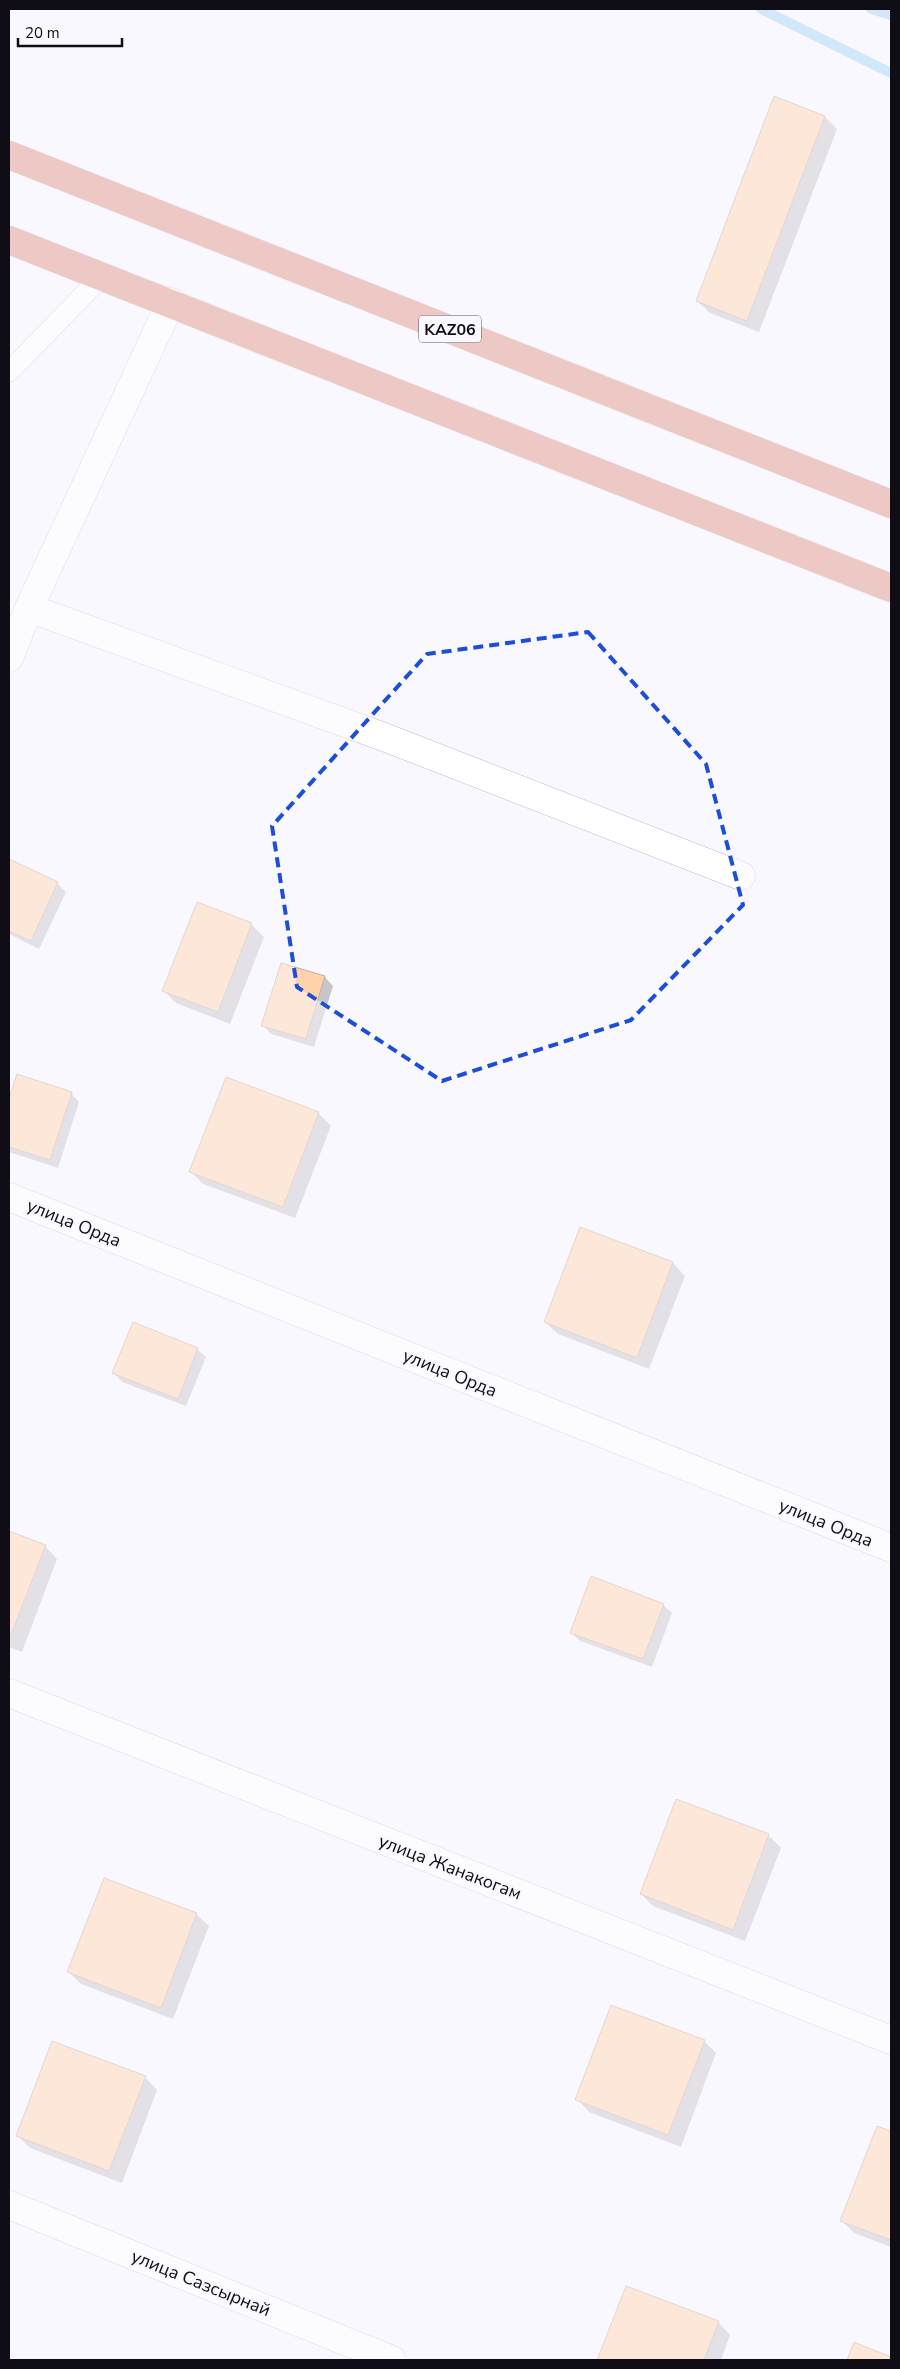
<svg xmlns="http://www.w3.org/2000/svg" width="900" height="2369" font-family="'Nunito Sans',sans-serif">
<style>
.shadow{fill:#0003}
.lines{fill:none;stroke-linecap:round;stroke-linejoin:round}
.stream{stroke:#a1d3f5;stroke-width:10}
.building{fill:#ffd2ac;stroke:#c5ae9c}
.service-casing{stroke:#bfb8d2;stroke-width:21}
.minor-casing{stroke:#bfb8d2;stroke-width:29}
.trunk-casing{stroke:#d4d3d5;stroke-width:29}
.service{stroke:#fff;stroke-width:20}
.minor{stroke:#fff;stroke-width:28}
.trunk{stroke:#df8e80;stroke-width:28}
.marked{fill:none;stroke:#1d4ed8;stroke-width:4;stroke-dasharray:10 6;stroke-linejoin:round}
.labels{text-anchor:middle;stroke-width:4;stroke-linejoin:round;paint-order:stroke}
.shield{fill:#f9f8fe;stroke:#56545c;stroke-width:1}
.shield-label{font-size:16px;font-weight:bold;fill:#100d16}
.street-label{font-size:18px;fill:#100d16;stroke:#f9f8fe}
</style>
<rect width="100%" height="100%" fill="#f9f8fe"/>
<path class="shadow" d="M825 117 837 129 759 332 710 313 697 301Z
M9 861 57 883 66 892 39 949 9 934Z
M251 924 264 937 230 1024 176 1003 164 991Z
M281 964 325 977 333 986 314 1047 271 1034 263 1025Z
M17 1075 71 1093 79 1102 58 1168 9 1152V1102Z
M318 1113 331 1126 295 1218 203 1184 191 1172Z
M581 1229 673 1263 685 1276 649 1369 558 1334 545 1322Z
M197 1349 206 1357 186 1406 122 1382 114 1373Z
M9 1533 45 1546 57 1559 22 1652 9 1647Z
M663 1605 672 1613 652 1667 580 1641 571 1632Z
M768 1835 781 1848 745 1941 653 1906 641 1894Z
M196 1914 209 1926 173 2019 81 1984 69 1972Z
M704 2041 716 2053 681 2147 589 2112 577 2099Z
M145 2077 157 2090 122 2183 30 2148 18 2136Z
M877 2127 891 2133V2247L854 2233 842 2221Z
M626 2287 718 2322 730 2335 721 2360H598Z"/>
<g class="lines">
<path class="stream" d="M761 9 891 73
M871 9 891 15"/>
</g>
<path class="building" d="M774 96 825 116 747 321 696 301Z
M9 859 58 882 31 941 9 931Z
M197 902 252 923 218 1012 162 991Z
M281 963 325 976 306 1039 261 1026Z
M17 1074 72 1092 50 1160 9 1147V1098Z
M226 1077 319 1112 283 1207 189 1172Z
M580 1227 673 1262 637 1358 544 1322Z
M133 1322 198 1348 178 1399 112 1373Z
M9 1531 46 1545 9 1640Z
M591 1576 664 1604 643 1659 570 1633Z
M676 1799 769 1834 733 1930 640 1894Z
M104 1878 197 1913 161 2008 67 1972Z
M611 2005 705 2040 668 2135 575 2100Z
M52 2041 146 2076 109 2171 16 2136Z
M877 2126 891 2131V2240L840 2221Z
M626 2286 719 2321 704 2360H597Z
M854 2342 891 2357V2360H847Z"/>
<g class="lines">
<g class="service-casing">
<path id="service" d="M9 372 102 276"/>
</g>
<g class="minor-casing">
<path id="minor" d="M29 608 384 737 741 876
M9 658 29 608 171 302
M9 1197 891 1548
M9 1693 891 2040
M9 2205 392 2360"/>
</g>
<g class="trunk-casing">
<path id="trunk" d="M9 155 891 504
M9 240 891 588"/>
</g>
<use href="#service" class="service"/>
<use href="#minor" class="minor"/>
<use href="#trunk" class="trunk"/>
</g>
<path d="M0 0H900V2369H0ZM588 632 706 764 743 905 631 1020 442 1081 297 987 272 826 427 654Z" fill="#f9f8fe" fill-opacity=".55" fill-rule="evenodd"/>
<path class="marked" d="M588 632 706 764 743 905 631 1020 442 1081 297 987 272 826 427 654Z"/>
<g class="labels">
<rect class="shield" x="419" y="315.5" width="62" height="27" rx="4"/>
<g class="shield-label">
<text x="450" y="335">KАZ06</text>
</g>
<g class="street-label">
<text transform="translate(74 1223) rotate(22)" y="6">улица Орда</text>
<text transform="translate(450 1373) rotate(22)" y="6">улица Орда</text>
<text transform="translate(826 1523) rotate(22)" y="6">улица Орда</text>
<text transform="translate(450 1867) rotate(21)" y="6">улица Жанакогам</text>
<text transform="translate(201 2283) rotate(22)" y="6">улица Сазсырнай</text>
</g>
</g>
<rect width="900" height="2369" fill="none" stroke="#100d16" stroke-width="20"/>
<path d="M18 38v8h104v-8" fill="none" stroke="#100d16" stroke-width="2.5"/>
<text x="25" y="38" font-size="15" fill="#100d16" stroke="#f9f8fe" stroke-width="4" paint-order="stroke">20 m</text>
</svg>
